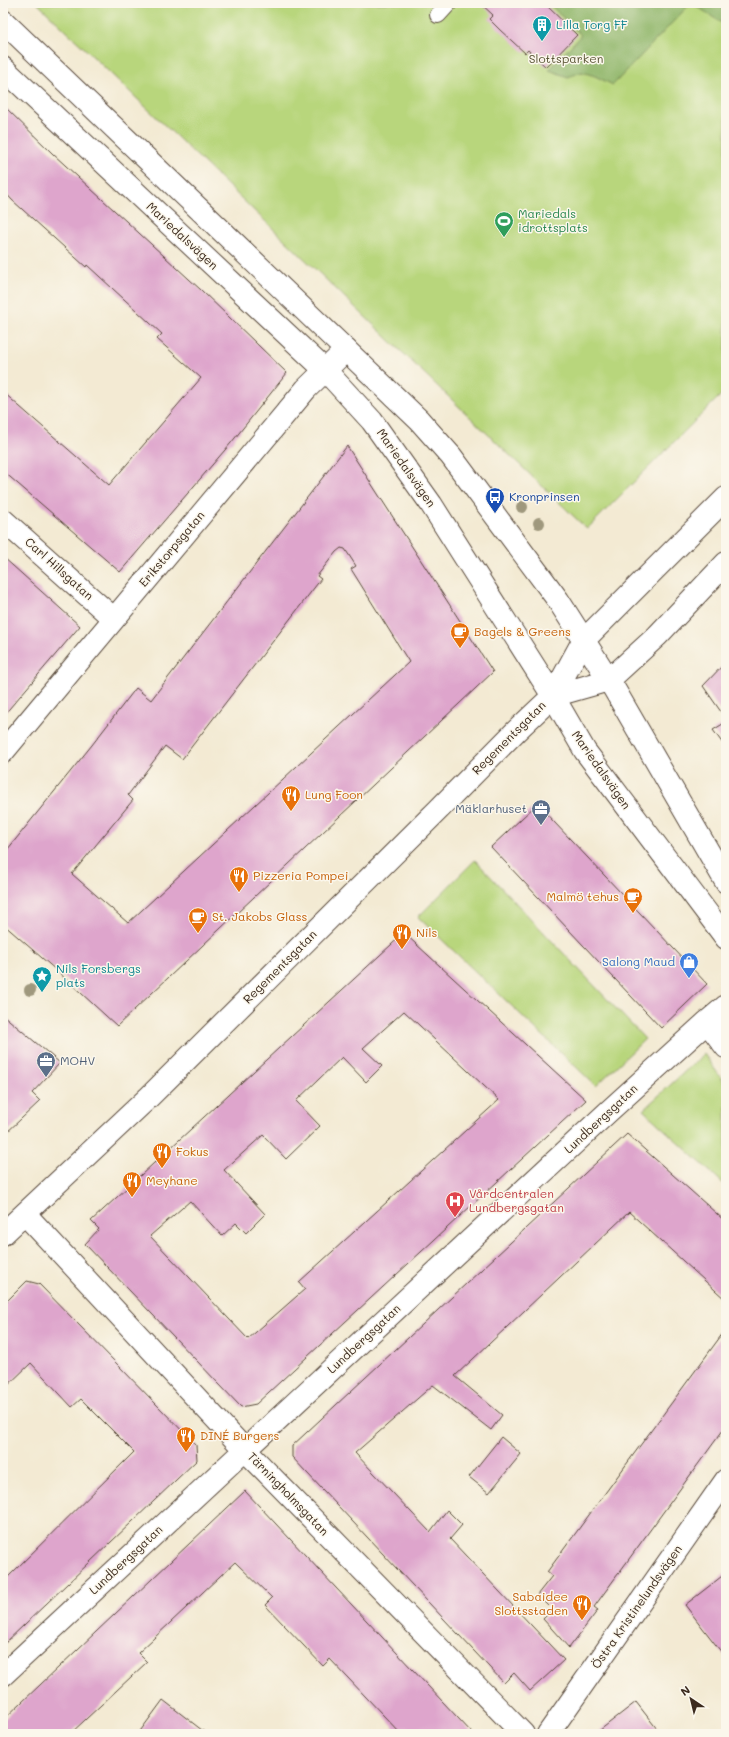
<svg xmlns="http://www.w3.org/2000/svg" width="729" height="1737" font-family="Mali,sans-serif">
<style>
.green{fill:#b8d67c;stroke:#7a804d}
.forest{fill:#92b76c;stroke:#667045}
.building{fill:#dea5cc;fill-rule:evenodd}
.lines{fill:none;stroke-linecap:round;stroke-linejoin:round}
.lane-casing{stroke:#574739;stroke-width:18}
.street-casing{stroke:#574739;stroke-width:24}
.secondary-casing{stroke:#574739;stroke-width:24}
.lane{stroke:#fff;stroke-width:16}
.street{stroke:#fff;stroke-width:22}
.secondary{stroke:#fff;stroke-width:22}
.tree{fill:#9f987d}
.labels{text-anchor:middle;stroke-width:3;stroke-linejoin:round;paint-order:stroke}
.culture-label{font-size:12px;fill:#0d838f;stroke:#fbf7ec;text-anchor:start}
.park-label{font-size:12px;fill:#5a5536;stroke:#fbf7ec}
.leisure-label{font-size:12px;fill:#27864d;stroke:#fbf7ec;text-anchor:start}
.street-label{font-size:12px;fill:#3b2a1e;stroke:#fbf7ec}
.transit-label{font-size:12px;fill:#164399;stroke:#fbf7ec;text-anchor:start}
.food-label{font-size:12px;fill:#c56008;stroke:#fbf7ec;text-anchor:start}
.service-label{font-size:12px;fill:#4e5e75;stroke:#fbf7ec;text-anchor:end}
.shop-label{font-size:12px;fill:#366cbe;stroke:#fbf7ec;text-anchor:end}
.health-label{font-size:12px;fill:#be3a42;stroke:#fbf7ec;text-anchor:start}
</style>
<rect width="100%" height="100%" fill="#fbf7ec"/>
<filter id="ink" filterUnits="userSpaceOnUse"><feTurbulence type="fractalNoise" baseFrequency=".025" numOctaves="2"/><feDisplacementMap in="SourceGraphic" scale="8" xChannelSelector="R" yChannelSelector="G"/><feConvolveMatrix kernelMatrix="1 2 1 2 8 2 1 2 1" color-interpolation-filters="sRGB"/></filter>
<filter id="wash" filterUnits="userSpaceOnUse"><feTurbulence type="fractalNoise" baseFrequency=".012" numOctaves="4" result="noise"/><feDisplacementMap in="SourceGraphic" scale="16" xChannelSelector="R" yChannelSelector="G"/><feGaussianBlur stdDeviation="0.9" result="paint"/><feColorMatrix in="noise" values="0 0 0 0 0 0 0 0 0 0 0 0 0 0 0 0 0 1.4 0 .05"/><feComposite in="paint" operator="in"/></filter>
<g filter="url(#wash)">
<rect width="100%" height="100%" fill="#f3ead3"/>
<path class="green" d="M37 3H726V390L587 529Z
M475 860 645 1039 596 1086 418 917Z
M704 1054 726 1085V1186L643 1110Z"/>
<path class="forest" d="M548 3H691L613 85 595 76 582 72 568 77 549 70 581 35Z
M692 3H726V26Z"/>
<g id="blocks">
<path class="building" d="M480 3H544L577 35 546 67 528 50 525 53 500 30 489 19 493 15Z
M3 105 53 154 201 290 287 373 231 443 120 572 3 471V392L109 485 201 378 157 339 162 334 87 265 86 267 12 200 3 190Z
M347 446 493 672 117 1026 57 971 3 924V855L92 745 136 688 151 700ZM341 548 345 549 356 566 351 569 409 662 128 923 72 874 133 800 128 795 165 746 182 759 321 579 317 576 336 552Z
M3 557 80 626 3 716Z
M726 662V719L703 686Z
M726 722V748L713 730Z
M537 804 707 984 661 1028 491 847Z
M404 933 586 1100 256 1404 241 1407 85 1244 99 1229 91 1221ZM404 1011 499 1100 299 1282 305 1289 248 1339 150 1236 190 1201 222 1236 236 1223 246 1233 265 1214 224 1170 263 1135 286 1159 320 1126 296 1101 342 1057 366 1082 382 1066 363 1048Z
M3 1015 60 1063 32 1093 40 1101 3 1136Z
M627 1134 726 1222V1300L629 1212 455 1376 502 1415 491 1430 433 1385 355 1453 430 1532 447 1510 462 1525 450 1539 564 1660 530 1691 514 1673 504 1683 292 1457V1446Z
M27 1281 39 1284 196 1445 197 1460 3 1645V1582L134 1452 81 1399 72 1407 31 1363 3 1390V1305Z
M726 1329V1426L594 1607 598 1610 569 1648 543 1619 552 1610 537 1595 552 1576 547 1572Z
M501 1437 521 1454 489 1493 469 1477Z
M245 1491 473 1734H401L330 1659 323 1666 265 1605 272 1598 235 1562 138 1653 147 1662 70 1734H3V1720Z
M726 1573V1658L685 1605Z
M163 1700 207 1734H138Z
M636 1702 661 1734H595Z"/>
</g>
</g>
<g filter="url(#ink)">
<use href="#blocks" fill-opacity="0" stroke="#574739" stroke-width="1"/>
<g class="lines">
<g class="lane-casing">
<path id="lane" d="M438 15 449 3"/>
</g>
<g class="street-casing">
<path id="street" d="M3 520 114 619
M3 752 306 389 346 350
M707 1022 726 1047
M25 1214 245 1450 523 1734
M3 1675 609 1111 707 1022 726 1006
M548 1734 726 1480"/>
</g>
<g class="secondary-casing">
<path id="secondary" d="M3 21 419 420 451 456 558 600 609 680 726 882
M3 68 326 371 372 421 431 504 553 696 585 751 726 938
M553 696 609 680 657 636 726 563
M3 1234 148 1098 439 809 516 731 553 696 583 641 726 498"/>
</g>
<use href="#lane" class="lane"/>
<use href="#street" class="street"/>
<use href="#secondary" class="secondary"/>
</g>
<g class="tree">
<circle cx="522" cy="507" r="6"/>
<circle cx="539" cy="523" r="6"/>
<circle cx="30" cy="990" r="6"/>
</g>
</g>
<defs>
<g id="building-pin" transform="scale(1)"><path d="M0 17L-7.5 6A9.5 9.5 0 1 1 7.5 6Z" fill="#0f9aa8" stroke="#fbf7ec"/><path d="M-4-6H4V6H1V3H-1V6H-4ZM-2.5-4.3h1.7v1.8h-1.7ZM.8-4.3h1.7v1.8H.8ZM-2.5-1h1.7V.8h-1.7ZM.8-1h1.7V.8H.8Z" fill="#fff"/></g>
<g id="stadium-pin" transform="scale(1)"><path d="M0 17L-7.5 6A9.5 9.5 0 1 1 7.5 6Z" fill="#2e9e5b" stroke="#fbf7ec"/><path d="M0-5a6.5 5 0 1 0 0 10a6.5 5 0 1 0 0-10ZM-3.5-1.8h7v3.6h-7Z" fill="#fff"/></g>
<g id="bus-pin" transform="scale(1)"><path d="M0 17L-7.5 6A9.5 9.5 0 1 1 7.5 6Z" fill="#1a4fb4" stroke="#fbf7ec"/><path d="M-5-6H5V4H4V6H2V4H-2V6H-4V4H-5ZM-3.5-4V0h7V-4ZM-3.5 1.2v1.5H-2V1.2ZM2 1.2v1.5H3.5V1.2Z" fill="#fff"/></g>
<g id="cafe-pin" transform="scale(1)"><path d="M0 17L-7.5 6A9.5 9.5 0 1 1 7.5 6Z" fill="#e8710a" stroke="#fbf7ec"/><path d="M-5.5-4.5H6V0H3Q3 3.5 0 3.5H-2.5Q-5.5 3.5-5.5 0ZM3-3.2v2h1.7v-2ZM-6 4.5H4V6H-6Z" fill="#fff"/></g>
<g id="restaurant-pin" transform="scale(1)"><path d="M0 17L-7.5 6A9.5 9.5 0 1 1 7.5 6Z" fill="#e8710a" stroke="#fbf7ec"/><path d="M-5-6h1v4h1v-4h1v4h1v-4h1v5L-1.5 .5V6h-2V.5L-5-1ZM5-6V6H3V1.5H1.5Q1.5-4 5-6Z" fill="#fff"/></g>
<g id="office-pin" transform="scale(1)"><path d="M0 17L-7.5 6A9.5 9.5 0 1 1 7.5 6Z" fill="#5c6f8a" stroke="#fbf7ec"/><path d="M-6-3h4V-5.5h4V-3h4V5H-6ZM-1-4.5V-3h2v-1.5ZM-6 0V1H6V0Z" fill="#fff"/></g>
<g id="shop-pin" transform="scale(1)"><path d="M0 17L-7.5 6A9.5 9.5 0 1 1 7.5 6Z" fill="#3f7fe0" stroke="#fbf7ec"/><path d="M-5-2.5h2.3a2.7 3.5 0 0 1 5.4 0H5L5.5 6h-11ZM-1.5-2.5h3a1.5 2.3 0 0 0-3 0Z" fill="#fff"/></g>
<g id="sight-pin" transform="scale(1)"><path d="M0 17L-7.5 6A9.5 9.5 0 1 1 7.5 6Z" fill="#0f9aa8" stroke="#fbf7ec"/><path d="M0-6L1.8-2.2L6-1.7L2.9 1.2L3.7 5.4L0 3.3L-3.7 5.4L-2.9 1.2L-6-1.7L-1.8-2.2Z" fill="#fff"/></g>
<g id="hospital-pin" transform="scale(1)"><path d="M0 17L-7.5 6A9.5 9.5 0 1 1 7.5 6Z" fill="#e0444e" stroke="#fbf7ec"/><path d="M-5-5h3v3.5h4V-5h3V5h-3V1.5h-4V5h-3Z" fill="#fff"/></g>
</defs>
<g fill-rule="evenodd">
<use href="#building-pin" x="542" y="25"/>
<use href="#stadium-pin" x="504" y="221"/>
<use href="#bus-pin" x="495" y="497"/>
<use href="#cafe-pin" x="460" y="632"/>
<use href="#restaurant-pin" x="291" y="795"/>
<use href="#office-pin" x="541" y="809"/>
<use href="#restaurant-pin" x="239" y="876"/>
<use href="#cafe-pin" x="633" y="897"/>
<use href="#cafe-pin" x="198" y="917"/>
<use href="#restaurant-pin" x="402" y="933"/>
<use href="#shop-pin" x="689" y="962"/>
<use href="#sight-pin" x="42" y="976"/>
<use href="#office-pin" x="46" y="1061"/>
<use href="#restaurant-pin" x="162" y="1152"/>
<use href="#restaurant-pin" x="132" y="1181"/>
<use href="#hospital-pin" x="455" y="1201"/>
<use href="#restaurant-pin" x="186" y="1436"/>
<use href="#restaurant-pin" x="582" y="1604"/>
</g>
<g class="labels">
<g class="culture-label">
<text x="556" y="29">Lilla Torg FF</text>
<text x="56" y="973">Nils Forsbergs<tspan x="56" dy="14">plats</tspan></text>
</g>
<g class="park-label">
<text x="566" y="63">Slottsparken</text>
</g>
<g class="leisure-label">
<text x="518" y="218">Mariedals<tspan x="518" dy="14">idrottsplats</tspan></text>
</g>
<g class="street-label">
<text transform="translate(182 236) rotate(43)" y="4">Mariedalsvägen</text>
<text transform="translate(406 468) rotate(55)" y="4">Mariedalsvägen</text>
<text transform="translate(172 549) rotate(-50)" y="4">Erikstorpsgatan</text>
<text transform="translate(59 569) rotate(42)" y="4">Carl Hillsgatan</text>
<text transform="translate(509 738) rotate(-45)" y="4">Regementsgatan</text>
<text transform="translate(601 770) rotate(55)" y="4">Mariedalsvägen</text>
<text transform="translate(280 967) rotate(-45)" y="4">Regementsgatan</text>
<text transform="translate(601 1119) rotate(-43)" y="4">Lundbergsgatan</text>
<text transform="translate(364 1339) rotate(-43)" y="4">Lundbergsgatan</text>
<text transform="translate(288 1494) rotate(46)" y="4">Tärningholmsgatan</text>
<text transform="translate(126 1560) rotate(-43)" y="4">Lundbergsgatan</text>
<text transform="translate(637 1607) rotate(-55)" y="4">Östra Kristinelundsvägen</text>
</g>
<g class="transit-label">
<text x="509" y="501">Kronprinsen</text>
</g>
<g class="food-label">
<text x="474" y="636">Bagels &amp; Greens</text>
<text x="305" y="799">Lung Foon</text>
<text x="253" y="880">Pizzeria Pompei</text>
<text x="619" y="901" text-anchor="end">Malmö tehus</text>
<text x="212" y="921">St. Jakobs Glass</text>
<text x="416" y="937">Nils</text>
<text x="176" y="1156">Fokus</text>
<text x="146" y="1185">Meyhane</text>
<text x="200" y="1440">DINÉ Burgers</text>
<text x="568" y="1601" text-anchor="end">Sabaidee<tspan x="568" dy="14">Slottsstaden</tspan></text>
</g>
<g class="service-label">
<text x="527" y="813">Mäklarhuset</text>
<text x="60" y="1065" text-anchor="start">MOHV</text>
</g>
<g class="shop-label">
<text x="675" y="966">Salong Maud</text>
</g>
<g class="health-label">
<text x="469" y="1198">Vårdcentralen<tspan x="469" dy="14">Lundbergsgatan</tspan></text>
</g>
</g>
<rect width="729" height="1737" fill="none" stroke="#fbf7ec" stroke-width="16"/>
<g transform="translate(691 1699) rotate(325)" stroke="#fbf7ec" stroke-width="3" paint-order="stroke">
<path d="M0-3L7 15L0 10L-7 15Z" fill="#3b2a1e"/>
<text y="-6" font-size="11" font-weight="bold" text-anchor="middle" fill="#3b2a1e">N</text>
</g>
</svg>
